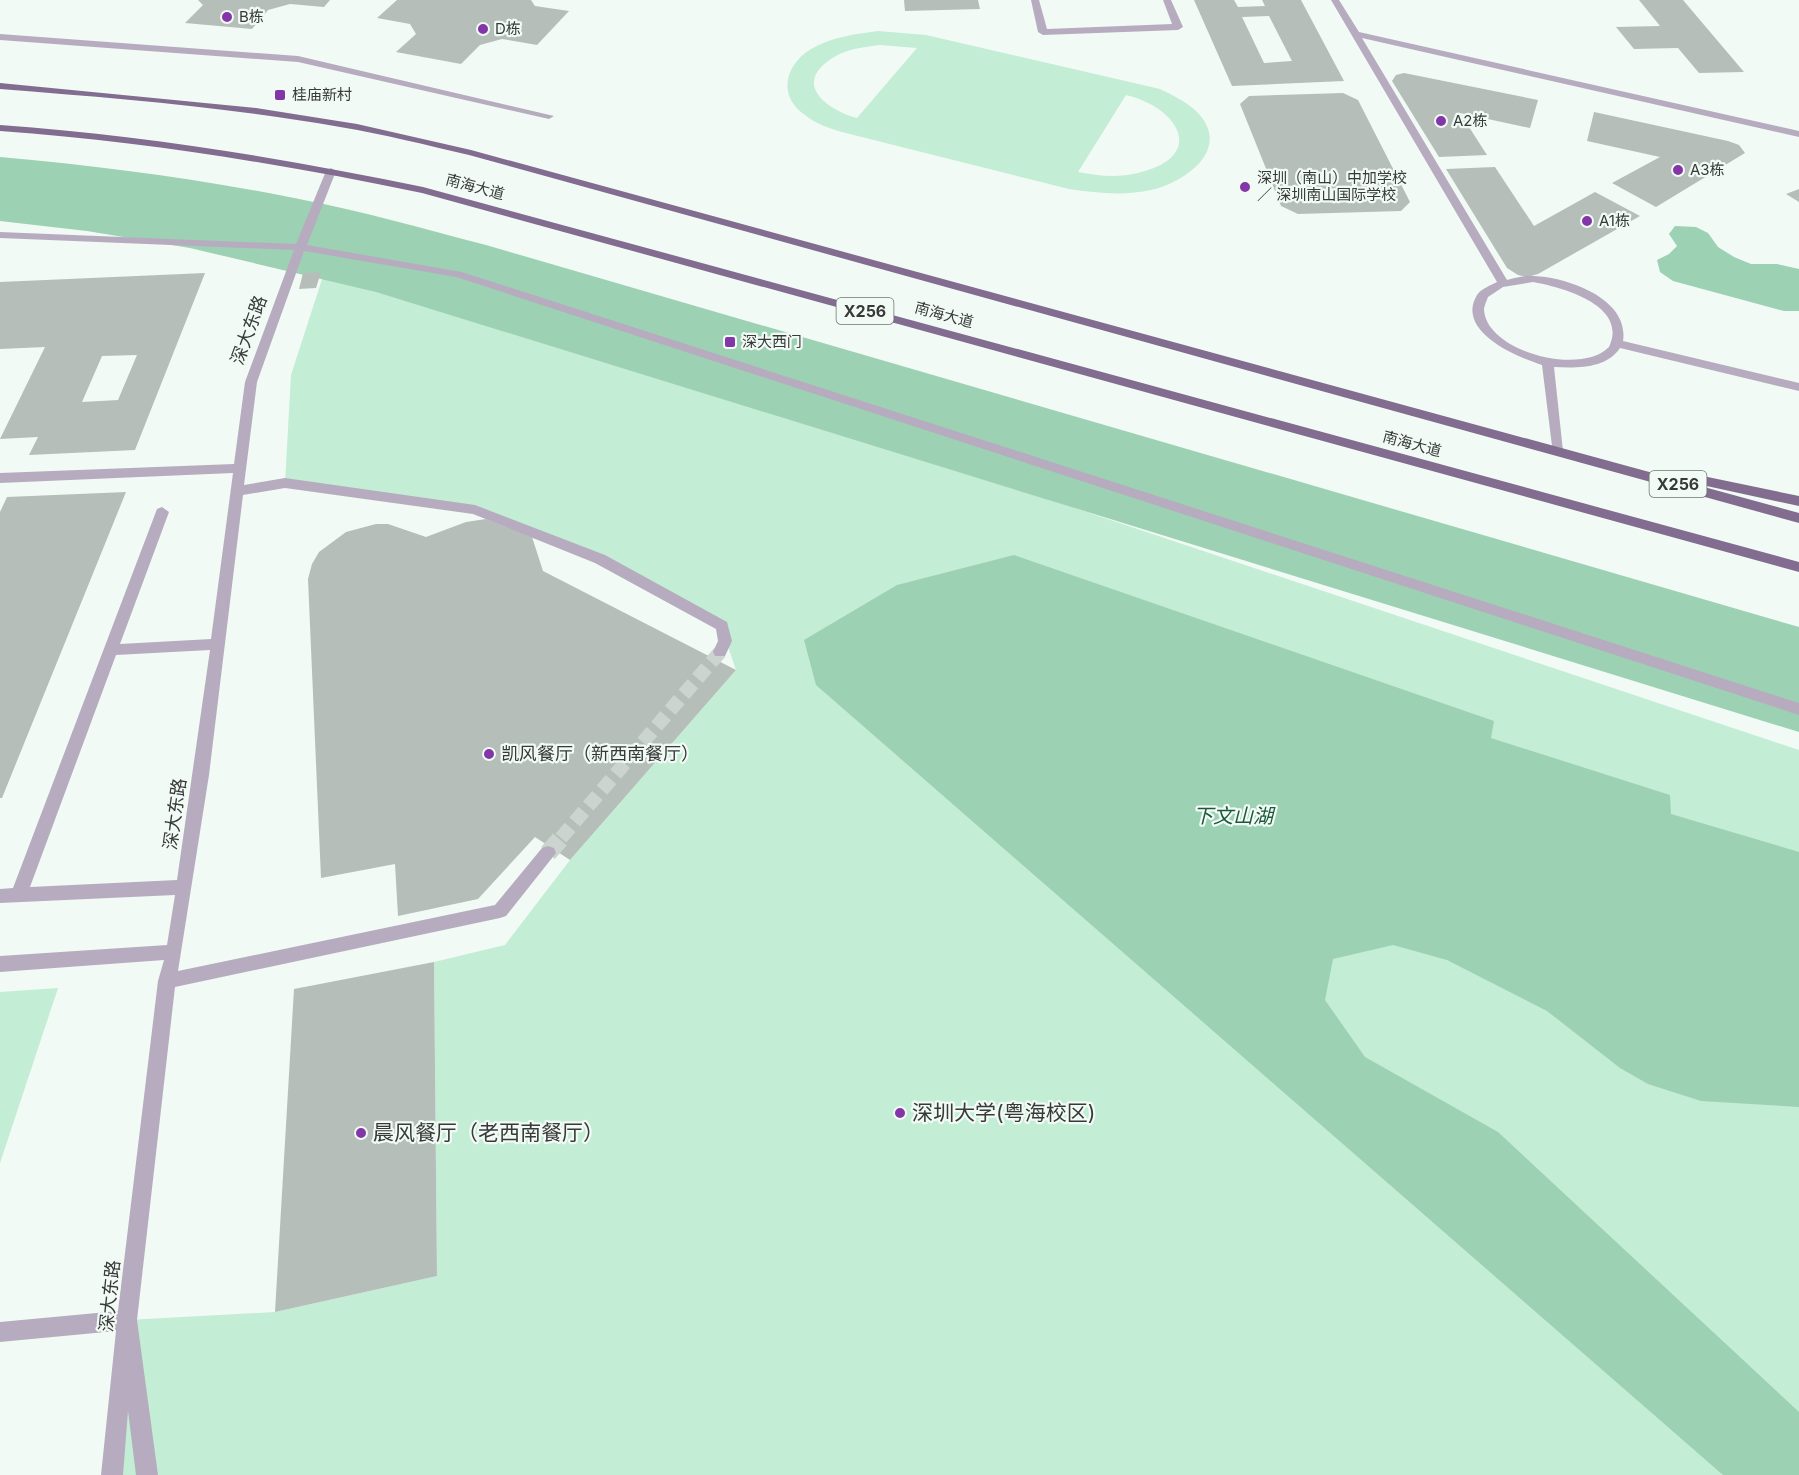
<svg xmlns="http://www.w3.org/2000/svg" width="1799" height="1475" font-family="Inter,'Noto Sans SC',sans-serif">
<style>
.green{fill:#c3edd4;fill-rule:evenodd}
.forest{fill:#9dd1b3}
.building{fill:#b6beb9;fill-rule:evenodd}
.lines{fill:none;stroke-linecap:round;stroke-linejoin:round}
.minor-tunnel-far1{stroke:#ccd4cf;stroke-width:14;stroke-dasharray:14 7;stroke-linecap:butt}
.minor-tunnel{stroke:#ccd4cf;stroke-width:18;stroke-dasharray:18 9;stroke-linecap:butt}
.minor{fill:#b7acbf;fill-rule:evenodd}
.major{fill:#826c8f;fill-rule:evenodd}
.poi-dot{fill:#8236a7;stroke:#f1faf5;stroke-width:2}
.labels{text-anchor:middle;stroke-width:4.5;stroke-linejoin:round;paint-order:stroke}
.far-poi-label{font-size:15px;fill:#373a38;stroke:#f1faf5;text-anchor:start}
.far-street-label{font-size:15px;fill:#373a38;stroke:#f1faf5}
.shield{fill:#f1faf5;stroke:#6f7471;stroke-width:1.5}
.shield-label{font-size:16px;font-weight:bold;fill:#373a38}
.street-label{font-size:18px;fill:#373a38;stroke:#f1faf5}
.poi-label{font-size:18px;fill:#373a38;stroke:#f1faf5;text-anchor:start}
.water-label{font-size:20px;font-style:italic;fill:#1c583c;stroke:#f1faf5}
.near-poi-label{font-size:21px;fill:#373a38;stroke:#f1faf5;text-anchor:start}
</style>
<rect width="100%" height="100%" fill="#f1faf5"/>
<path class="green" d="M878 31 926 35 1160 89C1172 95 1185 101 1195 110 1234 147 1187 182 1151 190 1124 196 1096 193 1069 189L842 132C829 128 816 124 805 115 777 96 785 65 811 49 832 37 855 34 878 31ZM880 45 917 48 857 118C828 110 792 85 831 59 845 49 863 47 880 45ZM1126 95C1180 108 1207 157 1138 173 1118 178 1098 176 1078 172Z
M325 270 455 301 1799 750V1475H112L127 1320 275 1312 437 1276 434 962 505 945 570 860 736 670 721 626 600 559 475 510 285 483 291 375Z
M58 988 0 1163V992Z"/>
<path class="forest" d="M0 157C100 166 201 179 299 199 362 211 424 229 486 245L1799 627V732L376 292 190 248 87 231 0 221Z
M1675 226 1696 227 1708 233 1718 247 1734 257 1751 264H1777L1799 269V311H1784L1673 281 1660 272 1657 260 1669 254 1677 246 1669 234Z
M1014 555 1494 721 1491 738 1670 795 1671 814 1799 852V1107L1701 1101 1648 1084 1620 1068 1547 1011 1447 960 1393 945 1333 959 1325 1000 1365 1057 1498 1132 1799 1412V1475H1723L816 685 804 640 897 585Z"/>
<path class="building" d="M198 0H330L324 7 290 4 268 10 252 29 185 23 203 5Z
M397 0H531L535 6 569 11 537 45 502 39 480 45 461 64 396 52 416 34 410 24 377 18Z
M904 0H978L980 9 905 11Z
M1194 0H1234L1238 7 1265 6 1262 0H1301L1344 81 1232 86ZM1269 16 1292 61 1264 63 1242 17Z
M1639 0H1683L1744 72 1699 73 1678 48 1634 49 1616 27 1660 26Z
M1404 73 1538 100 1530 128 1460 113 1487 155 1439 157 1392 81 1396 75Z
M1343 93 1358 100 1410 202 1401 211 1298 214 1281 206 1240 104 1249 96Z
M1594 112 1728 141 1739 145 1745 153 1656 207 1612 183 1660 157 1587 141Z
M1495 167 1534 226 1595 192 1640 216 1538 274 1527 277 1518 275 1507 268 1446 169Z
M1799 189V202L1786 194Z
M321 272 316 288 299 289 303 273Z
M205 273 135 450 29 455 38 437 0 439 45 347 0 349V282ZM137 355 118 400 82 402 102 356Z
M126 492 2 798H0V512L7 497Z
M486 519 532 537 543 571 736 670 570 860 535 837 478 899 398 916 395 864 321 878 308 579 312 564 319 552 346 532 376 524H388L426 537 466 522Z
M434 962 437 1276 275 1312 294 989Z"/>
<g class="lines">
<path class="minor-tunnel-far1" d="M561 838 720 652"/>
<path class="minor-tunnel" d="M548 853 562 837"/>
<path class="minor" d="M1031 0H1039L1047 29 1172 24 1163 0H1171L1183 27 1178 30 1043 35 1038 32Z
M1331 0H1339L1359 32 1799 131V137L1362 38 1507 280C1515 278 1525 275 1534 276 1567 277 1630 299 1623 341L1799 383V391L1620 348C1606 369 1577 368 1554 367L1563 451 1561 454H1553L1542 365C1517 357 1455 331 1477 295 1481 289 1491 285 1497 282ZM1533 282C1561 287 1629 305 1609 347 1581 376 1487 352 1484 310 1484 306 1487 300 1488 297L1503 287Z
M0 34 298 56 554 116 549 119 298 62 0 40Z
M331 168 336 171 307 245 462 272 1799 703V715L456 277 304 251 257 382 244 485 285 478 475 505 605 555 727 622 732 641 725 656H715L713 652 718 641 716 629 595 563 473 514 285 488 243 495 209 775 178 971 495 905 542 848 548 846 554 848 556 853 506 916 500 918 175 987 137 1320 158 1475H136L128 1411 123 1475H101L116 1331 0 1342V1322L118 1311 158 981 164 960 0 972V956L167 945 175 895 0 903V889L13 888 157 509 162 507 169 512 120 644 211 639 233 473 0 483V473L234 464 245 382 294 250 0 238V232L296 244 326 171ZM210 650 177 880 30 887 116 655Z"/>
<path class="major" d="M0 83 256 108 357 124 471 150 1799 513V523L469 155C426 145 383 134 340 127 227 107 114 98 0 89Z
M0 125C143 135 283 158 423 187L1799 562V572L422 193C282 164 142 141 0 131Z
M1698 475 1799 496V506L1693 483 1692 480 1693 477Z"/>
</g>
<g class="poi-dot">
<circle cx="227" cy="17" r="6"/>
<circle cx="483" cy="29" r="6"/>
<rect x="274" y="89" width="12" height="12" rx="3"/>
<circle cx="1441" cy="121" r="6"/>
<circle cx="1678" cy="170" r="6"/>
<circle cx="1245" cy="187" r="6"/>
<circle cx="1587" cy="221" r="6"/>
<rect x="724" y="336" width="12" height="12" rx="3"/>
<circle cx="489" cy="754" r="6"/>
<circle cx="900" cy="1113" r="6"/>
<circle cx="361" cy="1133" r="6"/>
</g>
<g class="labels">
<g class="far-poi-label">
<text x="239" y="22">B栋</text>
<text x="495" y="34">D栋</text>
<text x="292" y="100">桂庙新村</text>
<text x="1453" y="126">A2栋</text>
<text x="1690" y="175">A3栋</text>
<text x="1257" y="183">深圳（南山）中加学校<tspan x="1257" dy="17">／ 深圳南山国际学校</tspan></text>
<text x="1599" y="226">A1栋</text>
<text x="742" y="347">深大西门</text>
</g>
<g class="far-street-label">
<text transform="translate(475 187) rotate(15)" y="5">南海大道</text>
<text transform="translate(944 315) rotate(15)" y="5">南海大道</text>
<text transform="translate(1412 444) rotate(15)" y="5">南海大道</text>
</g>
<g class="shield">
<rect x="836.5" y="298" width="57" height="26" rx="4.5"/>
<rect x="1649.5" y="471" width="57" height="26" rx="4.5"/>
</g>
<g class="shield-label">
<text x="865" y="317">X256</text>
<text x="1678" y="490">X256</text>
</g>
<g class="street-label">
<text transform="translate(249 330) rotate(-70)" y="6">深大东路</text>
<text transform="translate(175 814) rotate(-82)" y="6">深大东路</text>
<text transform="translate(110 1296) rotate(-84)" y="6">深大东路</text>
</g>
<g class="poi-label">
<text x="501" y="760">凯风餐厅（新西南餐厅）</text>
</g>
<g class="water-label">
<text x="1233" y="823">下文山湖</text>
</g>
<g class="near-poi-label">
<text x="912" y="1120">深圳大学(粤海校区)</text>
<text x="373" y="1140">晨风餐厅（老西南餐厅）</text>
</g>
</g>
</svg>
